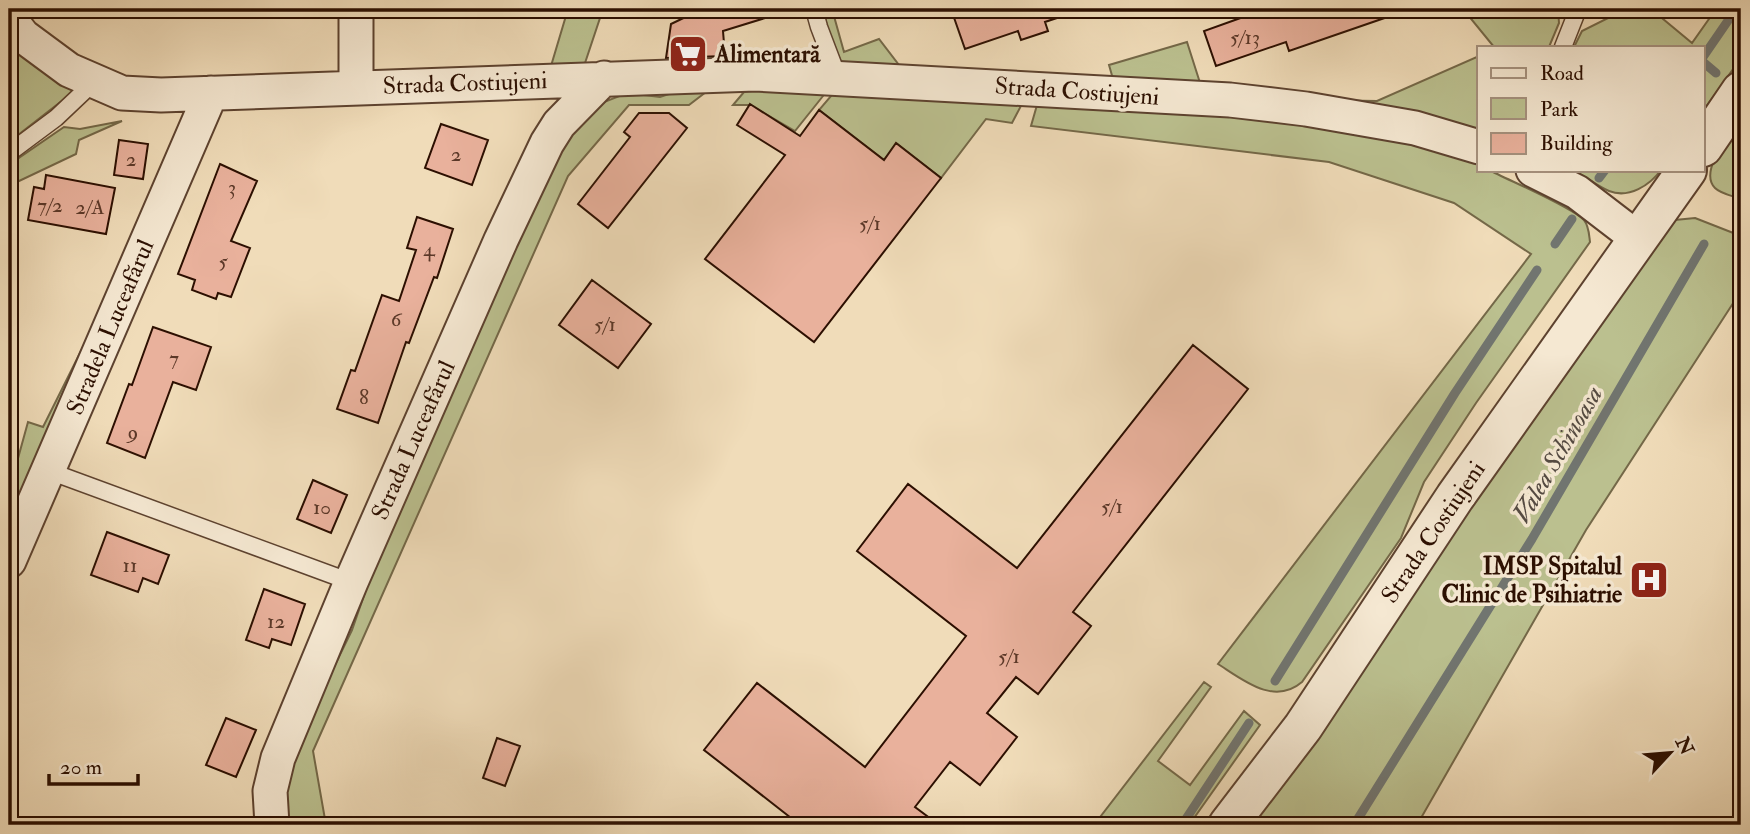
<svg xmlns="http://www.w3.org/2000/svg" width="1750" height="834" font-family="'IM FELL Double Pica',serif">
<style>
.green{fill:#bbc08f;stroke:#746848;stroke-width:2}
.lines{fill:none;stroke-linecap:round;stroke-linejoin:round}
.stream{stroke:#717570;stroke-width:9}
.building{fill:#e9b19c;stroke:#2c0f01;stroke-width:2}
.service-casing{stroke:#5d422f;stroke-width:19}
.minor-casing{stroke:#5d422f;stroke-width:37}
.tertiary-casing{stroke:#5d422f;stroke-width:42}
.service{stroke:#f5e8d2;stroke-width:16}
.minor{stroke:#f5e8d2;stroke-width:33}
.tertiary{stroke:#f5e8d2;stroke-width:38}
.labels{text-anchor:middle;stroke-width:7;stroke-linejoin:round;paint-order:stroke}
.number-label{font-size:21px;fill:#5b3828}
.poi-label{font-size:24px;font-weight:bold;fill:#2c0f01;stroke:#f5e8d2;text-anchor:start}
.street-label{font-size:24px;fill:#2c0f01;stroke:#f5e8d2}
.water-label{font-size:26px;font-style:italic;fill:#544a42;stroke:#f5e8d2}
</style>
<rect width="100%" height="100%" fill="#f0dcb9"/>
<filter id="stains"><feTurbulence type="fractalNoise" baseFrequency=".00286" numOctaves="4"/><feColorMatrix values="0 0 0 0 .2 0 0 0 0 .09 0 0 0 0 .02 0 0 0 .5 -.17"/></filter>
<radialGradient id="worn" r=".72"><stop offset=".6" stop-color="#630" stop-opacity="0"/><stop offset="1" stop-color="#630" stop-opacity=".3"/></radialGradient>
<path class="green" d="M568 9H603L584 66H551Z
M823 9H832L844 52 879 39 902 69 844 68 830 38Z
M1463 9H1558L1559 23 1549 47H1494Z
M1626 9H1651L1692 43 1716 9H1741V58L1703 111V47H1574L1582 31Z
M9 34 81 86 9 142Z
M1187 42 1201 86H1115L1109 65Z
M1479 56V134L1319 100 1377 101Z
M708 81 719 82 689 105H629L568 176 313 751 326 825H280L295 747 352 630 379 552 545 162 604 102 627 93 660 97Z
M835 81 795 131 750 105H733L744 92Z
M842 83 1025 98 1012 123 986 119 941 178 897 144 884 160 819 110Z
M1039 98 1234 113 1406 135 1472 161 1479 165V170H1489C1508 180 1572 207 1584 220 1589 226 1589 235 1590 242L1476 403 1424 482 1401 538 1302 682C1274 706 1243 680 1218 664L1531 254 1454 203 1329 162 1031 126Z
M1741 118V199C1733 196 1721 194 1715 188 1698 171 1731 133 1741 118Z
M122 121 79 140 76 154 17 182 13 162 64 127 80 129Z
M1578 170H1661C1650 185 1629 199 1609 191 1599 187 1589 179 1580 174Z
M1695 218 1741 236V291L1586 530 1417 825H1243L1675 220Z
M109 295 28 494 9 491 28 422 43 427Z
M1204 682 1211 687 1158 761 1190 785 1244 711 1260 725 1189 825H1094Z"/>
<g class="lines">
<path class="stream" d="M1703 57 1736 9
M1703 62 1716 73
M1599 178 1605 170
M1737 182 1741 175
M1555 244 1572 219
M1275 681 1455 393 1537 270
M1182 825 1249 723
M1354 825 1532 539 1704 244"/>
</g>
<path class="building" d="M690 9H775V15L723 31 725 56 666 58 671 24 692 14Z
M951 9H1072V13L1045 22 1048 31 1021 40 1018 31 965 49Z
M1244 9H1398L1399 13 1289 51 1286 42 1216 66 1204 31 1246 16Z
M750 104 800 136 819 110 884 160 896 143 941 178 814 342 705 259 785 155 737 125Z
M639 113H669L687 128 608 228 578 204 630 137 624 132Z
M441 124 488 140 472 185 425 168Z
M119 140 148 144 143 179 114 175Z
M220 164 257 181 231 241 250 248 231 297 218 293 216 299 192 290 195 280 178 274Z
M46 175 115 188 106 234 28 220 34 187 44 189Z
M417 217 453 229 437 278 434 277 409 343 406 342 378 423 337 409 351 370 355 371 382 295 399 301 416 250 407 248Z
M592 280 651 324 618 368 559 325Z
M153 327 211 347 196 390 173 382 145 458 107 443 129 384 132 385Z
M1193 345 1248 389 1073 612 1091 626 1038 694 1016 677 987 713 1017 737 980 785 950 762 915 807 939 825H800L704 750 757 683 865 767 966 636 857 551 908 484 1017 568Z
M313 480 347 495 331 533 297 519Z
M107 532 169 555 158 584 143 578 138 592 91 575Z
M264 589 305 604 291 645 272 639 269 648 246 640Z
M226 718 256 730 236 777 206 765Z
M497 738 520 746 505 786 483 778Z"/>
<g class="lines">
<g class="service-casing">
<path id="service" d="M814 9 819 27 838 77
M1563 47 1578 9
M9 153 56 118 94 82
M49 471 351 582"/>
</g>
<g class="minor-casing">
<path id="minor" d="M356 9V86
M9 18 23 36 69 70 122 93 161 95 755 74 1230 100 1306 109 1415 128 1479 147
M1533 170 1577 192 1637 238
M9 561 211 93
M272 825 270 791 278 758 351 582 501 240 547 143 559 124 604 78"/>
</g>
<g class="tertiary-casing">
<path id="tertiary" d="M1703 147 1741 91
M1228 825 1303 727 1455 497 1687 170"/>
</g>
<use href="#service" class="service"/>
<use href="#minor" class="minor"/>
<use href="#tertiary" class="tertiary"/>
</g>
<defs>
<g id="supermarket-square" transform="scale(2.0125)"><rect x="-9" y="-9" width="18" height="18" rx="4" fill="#8f2418" stroke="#f5e8d2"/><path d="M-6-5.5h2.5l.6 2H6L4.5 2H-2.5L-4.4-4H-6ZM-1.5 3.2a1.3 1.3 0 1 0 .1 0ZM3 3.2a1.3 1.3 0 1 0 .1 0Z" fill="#fff"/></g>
<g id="hospital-square" transform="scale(2.0125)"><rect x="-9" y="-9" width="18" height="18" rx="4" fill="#8f2418" stroke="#f5e8d2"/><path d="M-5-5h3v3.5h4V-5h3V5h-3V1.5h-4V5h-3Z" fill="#fff"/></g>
</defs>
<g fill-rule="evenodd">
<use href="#supermarket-square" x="688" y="54"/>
<use href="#hospital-square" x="1649" y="580"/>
</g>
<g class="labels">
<g class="number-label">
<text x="1245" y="44">5/13</text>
<text x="456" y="161">2</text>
<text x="131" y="166">2</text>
<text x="232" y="194">3</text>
<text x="50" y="212">7/2</text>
<text x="90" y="214">2/A</text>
<text x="870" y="230">5/1</text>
<text x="429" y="256">4</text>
<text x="223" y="268">5</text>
<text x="396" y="326">6</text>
<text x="605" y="331">5/1</text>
<text x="174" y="365">7</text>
<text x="364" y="404">8</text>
<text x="133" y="439">9</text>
<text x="1112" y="513">5/1</text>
<text x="322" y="514">10</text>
<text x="130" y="572">11</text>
<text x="276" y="628">12</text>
<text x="1009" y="663">5/1</text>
</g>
<g class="poi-label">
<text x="715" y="62">Alimentară</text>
<text x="1622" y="574" text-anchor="end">IMSP Spitalul<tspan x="1622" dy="28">Clinic de Psihiatrie</tspan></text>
</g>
<g class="street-label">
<text transform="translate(465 83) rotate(-2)" y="8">Strada Costiujeni</text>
<text transform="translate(1077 91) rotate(4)" y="8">Strada Costiujeni</text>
<text transform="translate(110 327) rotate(-67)" y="8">Stradela Luceafărul</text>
<text transform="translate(413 440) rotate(-66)" y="8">Strada Luceafărul</text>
<text transform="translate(1433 532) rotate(-56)" y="8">Strada Costiujeni</text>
</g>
<g class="water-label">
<text transform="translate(1557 454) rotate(-60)" y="9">Valea Schinoasa</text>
</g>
</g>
<rect width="1750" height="834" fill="none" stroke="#f0dcb9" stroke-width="35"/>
<rect x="10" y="10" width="1729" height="813" fill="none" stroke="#2c0f01" stroke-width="3.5"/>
<rect x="18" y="18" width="1715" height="799" fill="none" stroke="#2c0f01" stroke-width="2"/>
<rect x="1477" y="46" width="228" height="126" fill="#f5e8d2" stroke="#a5917e" stroke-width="2"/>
<rect x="1491" y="68" width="35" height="10" fill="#f5e8d2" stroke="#a5917e" stroke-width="2"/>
<text x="1540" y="80" font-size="21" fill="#2c0f01">Road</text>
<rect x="1491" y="98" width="35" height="21" fill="#bbc08f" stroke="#a5917e" stroke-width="2"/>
<text x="1540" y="116" font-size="21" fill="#2c0f01">Park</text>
<rect x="1491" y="133" width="35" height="21" fill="#e9b19c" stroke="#a5917e" stroke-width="2"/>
<text x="1540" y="150" font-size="21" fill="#2c0f01">Building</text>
<g transform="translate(1670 753) rotate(64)" stroke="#f5e8d2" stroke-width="5" paint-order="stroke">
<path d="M0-5L12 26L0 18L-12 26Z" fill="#2c0f01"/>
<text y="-10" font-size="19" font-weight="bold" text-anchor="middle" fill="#2c0f01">N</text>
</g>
<path d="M49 774v10h89v-10" fill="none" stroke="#2c0f01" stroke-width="3.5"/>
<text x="60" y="774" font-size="21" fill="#2c0f01" stroke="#f5e8d2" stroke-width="5" paint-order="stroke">20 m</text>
<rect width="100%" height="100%" filter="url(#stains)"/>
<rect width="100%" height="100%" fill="url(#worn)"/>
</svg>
